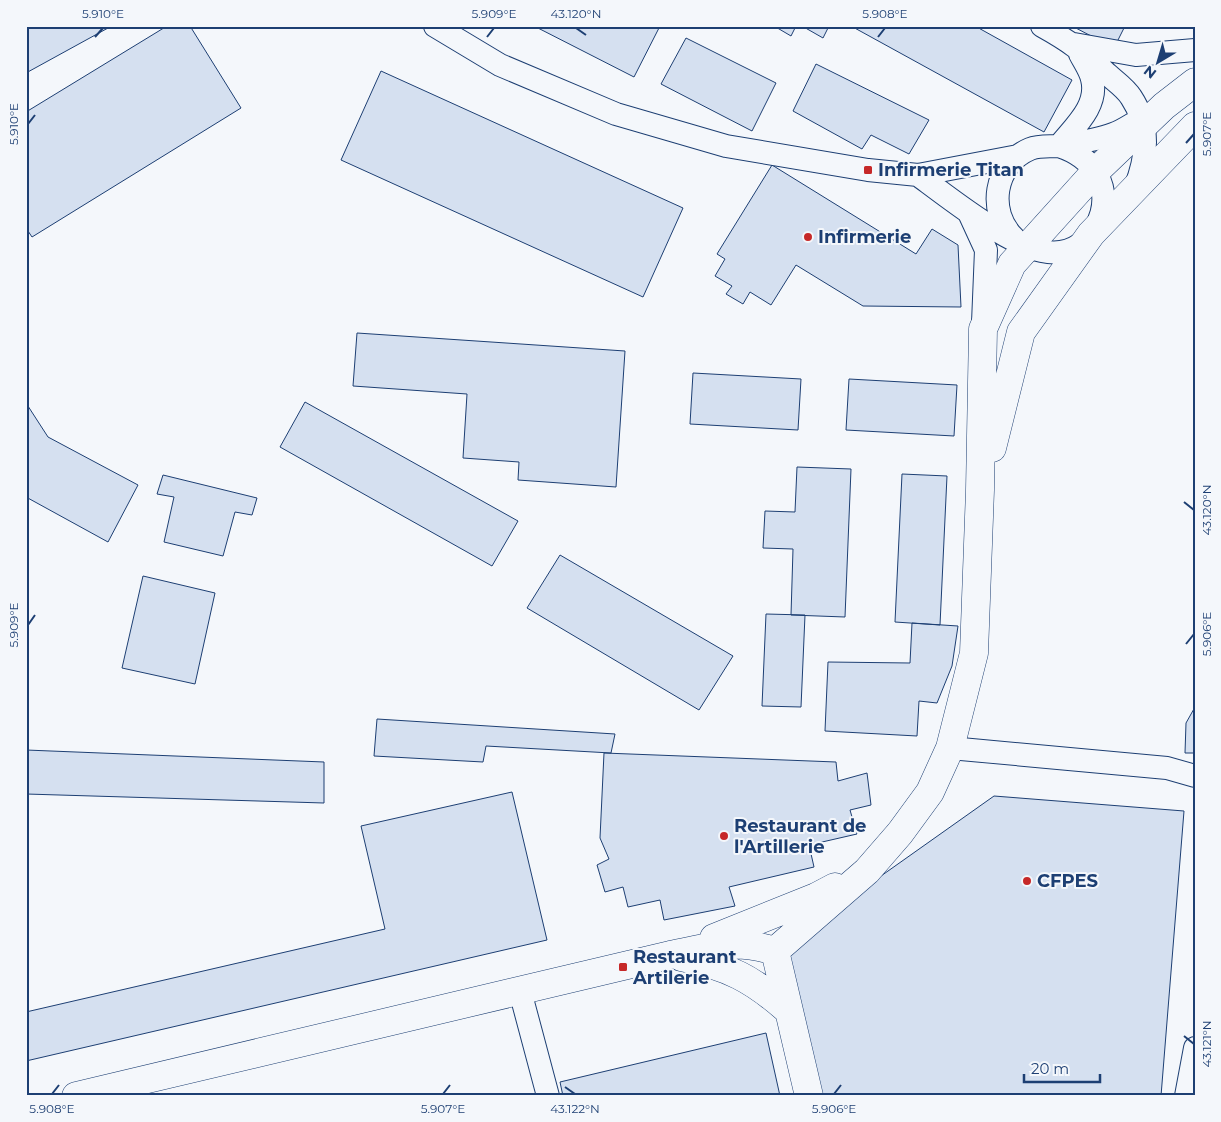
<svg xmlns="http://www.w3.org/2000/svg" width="1221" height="1122" font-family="Montserrat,sans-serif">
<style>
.building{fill:#d5e0f0;stroke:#1d3f73}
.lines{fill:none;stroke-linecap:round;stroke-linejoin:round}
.street-casing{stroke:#1d3f73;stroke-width:24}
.secondary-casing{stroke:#1d3f73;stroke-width:29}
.street{stroke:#f4f7fb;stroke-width:22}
.secondary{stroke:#f4f7fb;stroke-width:28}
.ticks{fill:none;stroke:#1d3f73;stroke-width:2}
.poi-dot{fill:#c62828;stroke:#f4f7fb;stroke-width:2}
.labels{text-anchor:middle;stroke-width:4;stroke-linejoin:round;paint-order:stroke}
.poi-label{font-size:18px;font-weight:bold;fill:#1d3f73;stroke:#f4f7fb;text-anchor:start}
.neatline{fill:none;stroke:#1d3f73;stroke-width:2}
.ticks-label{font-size:12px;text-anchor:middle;fill:#1d3f73}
</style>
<rect width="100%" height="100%" fill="#f4f7fb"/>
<path class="building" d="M26 26H107L108 28 26 73Z
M167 26H190L241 108 32 237 26 228V112Z
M534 26H660L634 77Z
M774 26H796L791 36Z
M802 26H829L823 38Z
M851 26H975L1072 80 1044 132Z
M1072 26H1125L1114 48Z
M686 38 776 83 752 131 661 84Z
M816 64 929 120 909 154 871 135 862 149 793 111Z
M381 71 683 208 643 297 341 160Z
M772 165 916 254 932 229 958 245 961 307 863 306 796 265 771 305 750 292 743 304 726 294 732 286 715 276 725 259 717 254Z
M357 333 625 351 616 487 518 480 519 462 463 458 467 394 353 386Z
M693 373 801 379 798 430 690 424Z
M849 379 957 385 954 436 846 430Z
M305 402 518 521 492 566 280 447Z
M26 403 48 437 138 485 108 542 26 497Z
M797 467 851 469 845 617 791 615 793 549 763 548 765 511 795 512Z
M902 474 947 476 940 625 895 622Z
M163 475 257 498 252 515 235 512 223 556 164 542 174 497 157 494Z
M560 555 733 656 699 710 527 608Z
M143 576 215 593 195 684 122 668Z
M766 614 805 615 801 707 762 706Z
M912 623 958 626 952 666 937 703 919 701 917 736 825 731 828 662 910 663Z
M1195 707V753H1185L1186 723Z
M377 719 615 734 611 753 486 746 483 762 374 756Z
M26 750 324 762V803L26 794Z
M604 753 836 762 838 781 867 773 871 805 850 810 857 834 809 845 814 867 729 887 735 906 664 920 660 900 628 907 623 887 605 892 597 865 609 859 600 838Z
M512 792 547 940 26 1061V1012L385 929 361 826Z
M994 796 1184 811 1161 1096H821L775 951Z
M766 1033 780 1096H563L560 1082Z"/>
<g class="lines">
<g class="street-casing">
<path id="street" d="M435 26 500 65 616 114 726 146 868 170 918 175 1018 156
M1042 26C1069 41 1081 50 1104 71 1112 79 1125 87 1131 97 1151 127 1147 157 1135 188
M1074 44 1136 55 1195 50
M1059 146C1074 127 1099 106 1092 79 1090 70 1084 62 1080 54
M918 175C949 198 1006 243 1042 251 1101 265 1136 171 1059 146
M969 213 986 250 983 323
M1014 238C987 212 994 164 1030 149 1040 145 1050 147 1060 146 1077 143 1097 140 1113 134 1123 131 1133 123 1143 118
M950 748 1167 768 1195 776
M520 991 548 1096
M1186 1096 1195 1048"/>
</g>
<g class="secondary-casing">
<path id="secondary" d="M992 448 1021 332 1091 234 1195 126
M714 938 816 897 835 887
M775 951 867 871 900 833 930 792 950 748 974 653 980 490 983 329 1012 264 1096 171 1164 106 1195 82
M775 951 809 1096
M681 957C728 966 753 979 789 1011
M76 1096 670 955C712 947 733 938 775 951"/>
</g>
<use href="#street" class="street"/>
<use href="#secondary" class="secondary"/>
</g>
<path class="ticks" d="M576 28 586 35M95 37 103 28M487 37 494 28M878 37 885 28M28 124 35 115M1186 143 1194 134M1184 502 1194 510M28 625 35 615M1186 644 1194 634M1184 1036 1194 1044M565 1087 575 1094M52 1094 59 1085M443 1094 450 1085M834 1094 841 1085"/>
<g class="poi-dot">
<rect x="863" y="165" width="10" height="10" rx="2.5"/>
<circle cx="808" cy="237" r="5"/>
<circle cx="724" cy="836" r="5"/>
<circle cx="1027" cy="881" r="5"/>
<rect x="618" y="962" width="10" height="10" rx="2.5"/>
</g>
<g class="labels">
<g class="poi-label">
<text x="878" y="176">Infirmerie Titan</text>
<text x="818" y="243">Infirmerie</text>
<text x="734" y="832">Restaurant de<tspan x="734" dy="21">l'Artillerie</tspan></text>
<text x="1037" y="887">CFPES</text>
<text x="633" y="963">Restaurant<tspan x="633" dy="21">Artilerie</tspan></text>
</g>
</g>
<rect width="1221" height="1122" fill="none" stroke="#f4f7fb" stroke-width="55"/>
<g transform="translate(1158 62) rotate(218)" stroke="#f4f7fb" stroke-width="4" paint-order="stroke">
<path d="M0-4L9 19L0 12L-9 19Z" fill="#1d3f73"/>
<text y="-8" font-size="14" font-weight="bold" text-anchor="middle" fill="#1d3f73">N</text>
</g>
<path d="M1024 1074v8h76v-8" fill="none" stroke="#1d3f73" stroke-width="2.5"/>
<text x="1031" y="1074" font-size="15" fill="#1d3f73" stroke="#f4f7fb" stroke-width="4" paint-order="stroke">20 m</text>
<rect x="28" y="28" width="1166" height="1066" class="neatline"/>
<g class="ticks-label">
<text x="103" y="18">5.910°E</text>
<text x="494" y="18">5.909°E</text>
<text x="576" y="18">43.120°N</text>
<text x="885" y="18">5.908°E</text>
<text transform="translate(14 124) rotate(-90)" y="4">5.910°E</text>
<text transform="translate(1207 134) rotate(-90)" y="4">5.907°E</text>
<text transform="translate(1207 510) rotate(-90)" y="4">43.120°N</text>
<text transform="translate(14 625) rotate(-90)" y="4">5.909°E</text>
<text transform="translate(1207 634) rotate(-90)" y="4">5.906°E</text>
<text transform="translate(1207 1044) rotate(-90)" y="4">43.121°N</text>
<text x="52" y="1113">5.908°E</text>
<text x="443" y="1113">5.907°E</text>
<text x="575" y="1113">43.122°N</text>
<text x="834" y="1113">5.906°E</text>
</g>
</svg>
